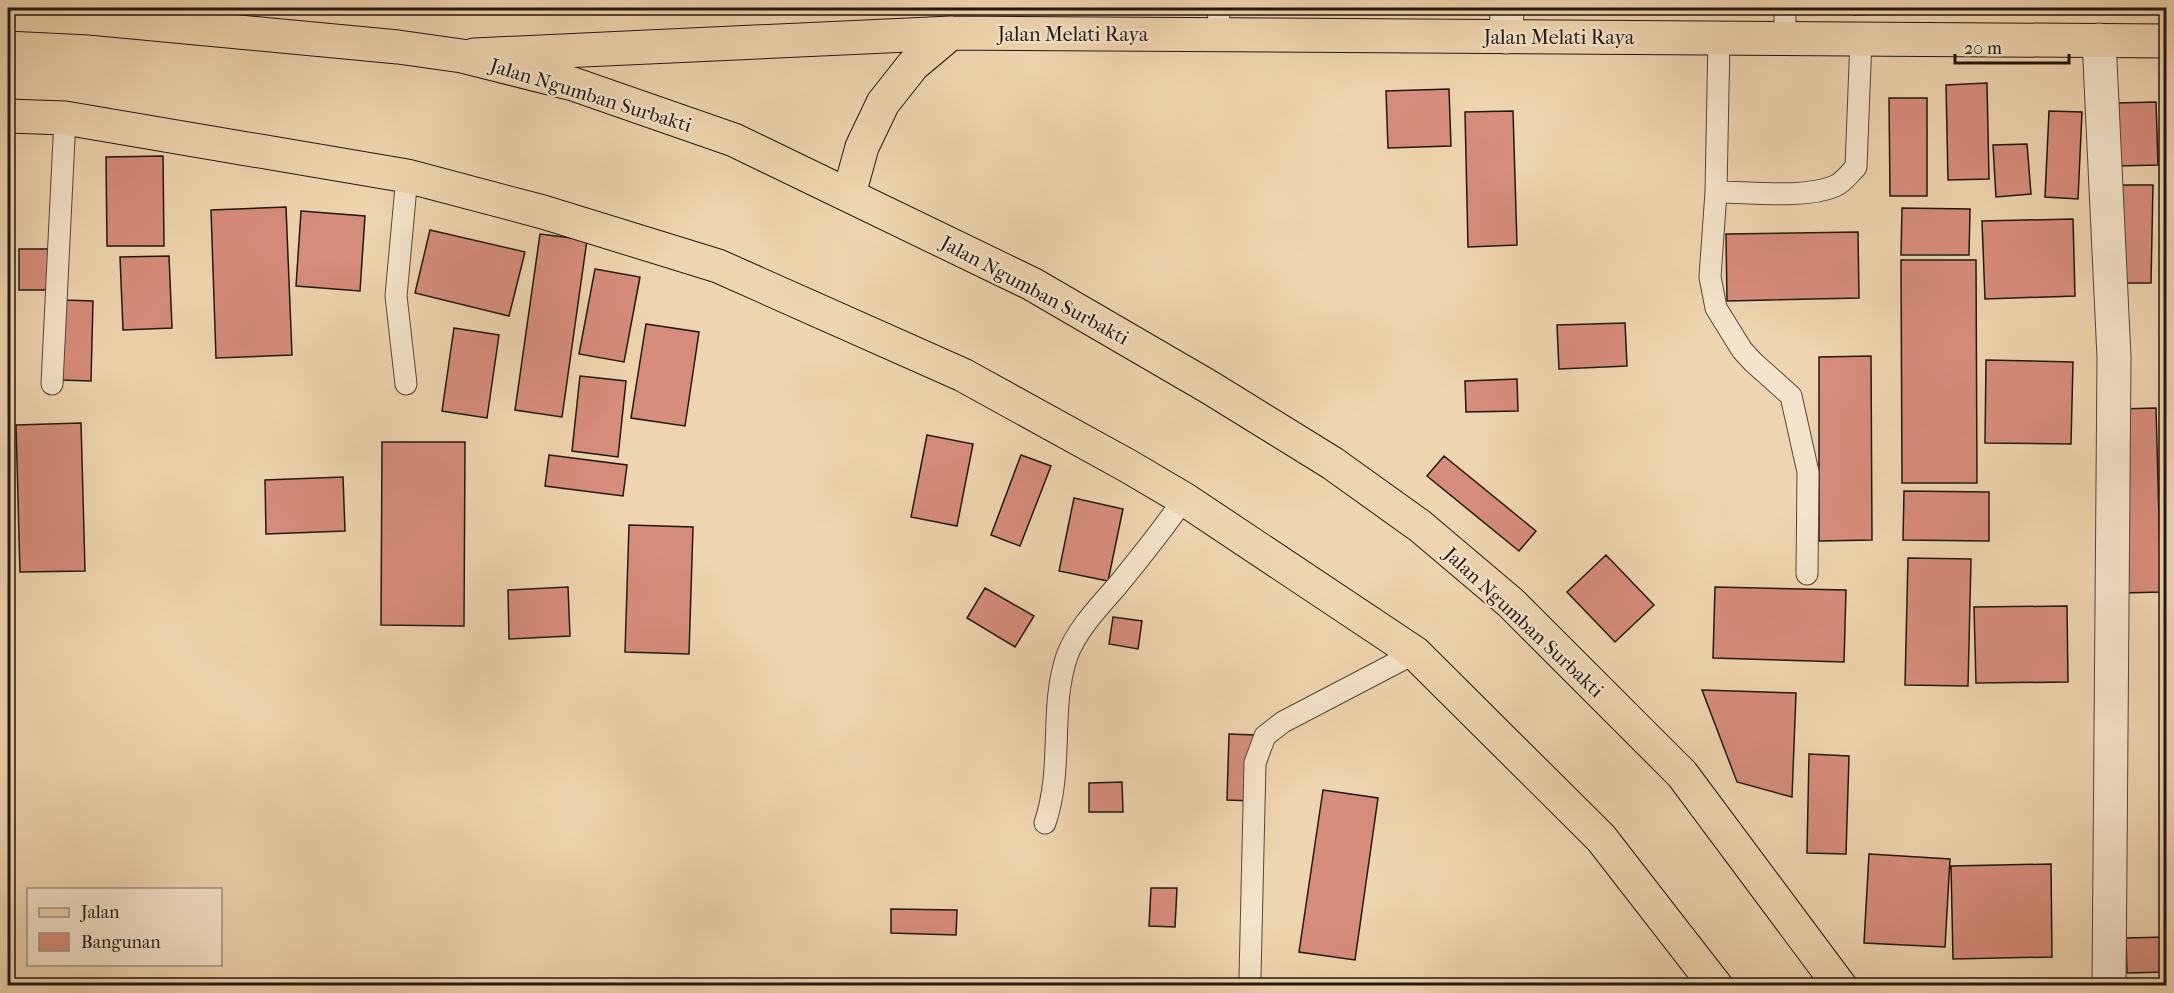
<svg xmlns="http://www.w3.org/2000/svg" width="2174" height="993" font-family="'IM FELL French Canon',serif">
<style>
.building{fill:#d78d7c;stroke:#221711;stroke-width:1.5}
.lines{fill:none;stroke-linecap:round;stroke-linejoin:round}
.service-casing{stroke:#554638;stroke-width:23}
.minor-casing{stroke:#554638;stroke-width:35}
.primary-casing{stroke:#221711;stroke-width:35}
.trunk-casing{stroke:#221711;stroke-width:35}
.service{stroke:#f5e4cb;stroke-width:21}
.minor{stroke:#f5e4cb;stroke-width:33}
.primary{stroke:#efd5af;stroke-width:33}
.trunk{stroke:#efd5af;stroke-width:33}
.labels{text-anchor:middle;stroke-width:4.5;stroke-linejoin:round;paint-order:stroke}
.street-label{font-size:20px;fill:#221711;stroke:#f5e4cb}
</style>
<rect width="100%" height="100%" fill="#efd5af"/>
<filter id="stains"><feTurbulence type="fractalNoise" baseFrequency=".00333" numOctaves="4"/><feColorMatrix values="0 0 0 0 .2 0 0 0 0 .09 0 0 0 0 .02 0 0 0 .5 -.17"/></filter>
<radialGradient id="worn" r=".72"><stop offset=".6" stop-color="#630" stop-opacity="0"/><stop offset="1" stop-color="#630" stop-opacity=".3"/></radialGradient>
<path class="building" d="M1854 8H1883V14L1854 15Z
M1987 83 1989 179 1948 180 1946 85Z
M1449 89 1451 146 1388 148 1386 91Z
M1889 98H1927V196H1890Z
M2156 102 2158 165 2117 166 2116 103Z
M1513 111 1517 245 1468 247 1465 112Z
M2049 111 2082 112 2078 199 2045 197Z
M2027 144 2031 194 1996 197 1993 145Z
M163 156 164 246H107L106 157Z
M2118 185H2153L2151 283H2115Z
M286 207 292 355 216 358 211 210Z
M1902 208 1970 209 1969 255H1901Z
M301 211 365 216 360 291 296 286Z
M2073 219 2075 296 1985 299 1982 221Z
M430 230 525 252 509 316 415 293Z
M1858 232 1859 298 1727 301 1726 234Z
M540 234 587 240 562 417 515 410Z
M19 249H49L48 290H19Z
M169 256 172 328 123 330 120 257Z
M1901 260H1976L1977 483H1902Z
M595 269 640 277 624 362 579 354Z
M63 300 93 301 91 381 61 380Z
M1625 323 1627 366 1559 369 1557 325Z
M646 324 699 332 685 426 631 418Z
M454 328 499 335 487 418 442 411Z
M1871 356 1872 540 1819 541V357Z
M1986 360 2073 362 2071 444 1985 443Z
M580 376 626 381 618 457 572 451Z
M1517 379 1518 411 1466 412 1465 381Z
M2156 408 2161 592 2122 593 2117 409Z
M81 423 85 571 20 572 16 425Z
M927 435 973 444 957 526 911 517Z
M382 442H465L464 626 381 625Z
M549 455 627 465 623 496 545 486Z
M1021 455 1051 466 1020 546 991 535Z
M1444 456 1536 531 1519 551 1427 476Z
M343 477 345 531 266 534 265 480Z
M1904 491 1989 492V541L1903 540Z
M1074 498 1123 509 1108 581 1059 571Z
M629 525 693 527 689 654 625 652Z
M1606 555 1654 605 1615 642 1567 592Z
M1908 558 1971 559 1968 686 1905 685Z
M568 587 570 636 509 639 508 590Z
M1715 587 1846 590 1844 662 1713 658Z
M985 588 1034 616 1015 647 967 618Z
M2067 606 2068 682 1976 683 1974 607Z
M1113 617 1142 621 1138 649 1109 644Z
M1702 690 1796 693 1792 797 1737 782Z
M1229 734 1255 735 1253 801 1227 800Z
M1809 754 1849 756 1846 854 1807 853Z
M1122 782 1123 812H1089V783Z
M1323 790 1378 798 1355 960 1299 952Z
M1869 854 1950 859 1945 947 1864 943Z
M2051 864 2052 957 1953 959 1951 866Z
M1151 888H1177L1175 927 1149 926Z
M891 909 957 910 956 935 891 933Z
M2166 937V972L2127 973 2126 938Z"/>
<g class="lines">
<g class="service-casing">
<path id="service" d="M1785 8V39
M1216 35 1220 8
M1716 192 1719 38
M52 384 65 118
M406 384 396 296 407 176
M1807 574 1808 472 1791 396 1753 362 1742 350 1716 308 1710 277 1716 192C1750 192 1805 199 1835 186 1844 182 1849 174 1856 167L1861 39
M1045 823C1064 767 1049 708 1067 656 1077 629 1099 607 1117 586 1140 558 1163 529 1184 499
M1250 977 1255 763 1265 736 1283 722 1415 653"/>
</g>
<g class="minor-casing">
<path id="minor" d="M1506 37 1507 8
M2099 40 2114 357 2109 986"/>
</g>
<g class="primary-casing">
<path id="primary" d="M474 55 951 33 2166 41
M849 194 862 147 883 103 913 65 951 33"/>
</g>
<g class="trunk-casing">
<path id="trunk" d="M8 14 90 18 398 47 462 56 573 84 734 140 1032 284 1209 387 1332 463 1420 526 1511 603 1682 774 1840 986
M8 116 65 118 407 176 543 212 718 266 963 375 1128 466 1184 499 1415 653 1601 838 1716 986"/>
</g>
<use href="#service" class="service"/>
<use href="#minor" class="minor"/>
<use href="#primary" class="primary"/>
<use href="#trunk" class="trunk"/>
</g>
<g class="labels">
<g class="street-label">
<text x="1073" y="41">Jalan Melati Raya</text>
<text x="1559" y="44">Jalan Melati Raya</text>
<text transform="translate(591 95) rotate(17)" y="7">Jalan Ngumban Surbakti</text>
<text transform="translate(1035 290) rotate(28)" y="7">Jalan Ngumban Surbakti</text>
<text transform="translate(1524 622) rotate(43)" y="7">Jalan Ngumban Surbakti</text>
</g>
</g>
<rect width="2174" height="993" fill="none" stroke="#efd5af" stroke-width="30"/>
<rect x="9" y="9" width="2156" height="975" fill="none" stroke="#221711" stroke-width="3"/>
<rect x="15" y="15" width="2144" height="963" fill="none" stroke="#221711" stroke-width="1.5"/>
<rect x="27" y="888" width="195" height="78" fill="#f5e4cb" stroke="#a19281" stroke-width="1.5"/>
<rect x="39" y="908" width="30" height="9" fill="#efd5af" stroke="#a19281" stroke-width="1.5"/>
<text x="81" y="918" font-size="18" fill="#221711">Jalan</text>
<rect x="39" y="933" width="30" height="18" fill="#d78d7c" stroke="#a19281" stroke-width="1.5"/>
<text x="81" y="948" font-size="18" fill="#221711">Bangunan</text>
<path d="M1955 54v9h114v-9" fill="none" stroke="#221711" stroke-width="3"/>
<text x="1964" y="54" font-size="18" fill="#221711" stroke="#f5e4cb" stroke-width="4.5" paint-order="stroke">20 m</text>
<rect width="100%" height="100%" filter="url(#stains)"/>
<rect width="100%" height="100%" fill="url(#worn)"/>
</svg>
